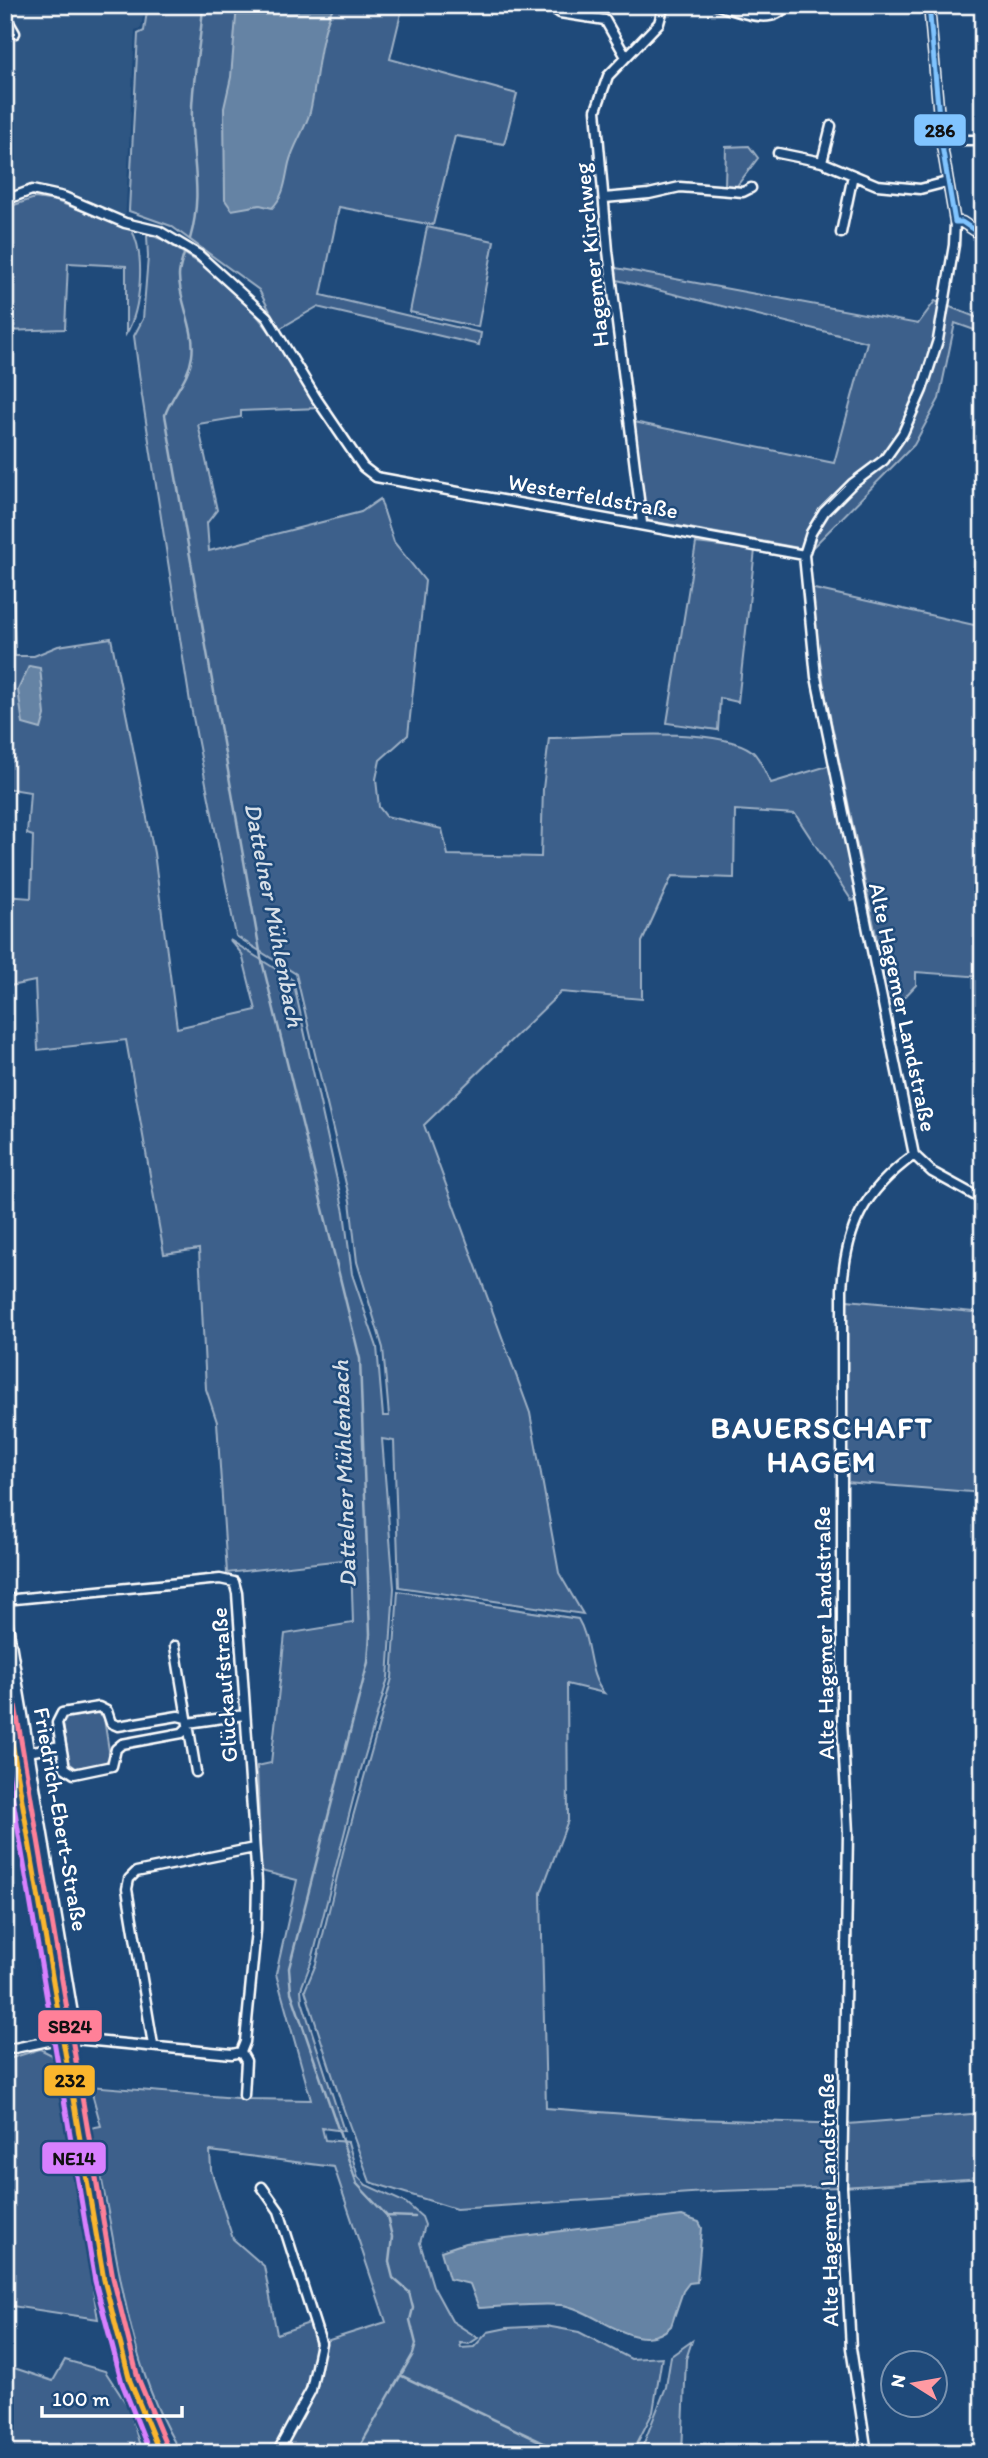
<svg xmlns="http://www.w3.org/2000/svg" width="988" height="2458" font-family="Itim,sans-serif">
<style>
.built{fill:#2e5683}
.green{fill:#3c618b;stroke:#9eb0c5;stroke-width:2}
.water{fill:#6583a4;stroke:#a3b5c8;stroke-width:2}
.lines{fill:none;stroke-linecap:round;stroke-linejoin:round}
.stream{stroke:#a3b5c8;stroke-width:2.5}
.street-casing{stroke:#fff;stroke-width:13}
.primary-casing{stroke:#fff;stroke-width:18}
.street{stroke:#1f4a7a;stroke-width:8}
.primary{stroke:#1f4a7a;stroke-width:12}
.bus-1-casing{stroke:#1f4a7a;stroke-width:10}
.bus-2-casing{stroke:#1f4a7a;stroke-width:10}
.bus-3-casing{stroke:#1f4a7a;stroke-width:10}
.bus-4-casing{stroke:#1f4a7a;stroke-width:10}
.bus-1{stroke:#fab62d;stroke-width:5}
.bus-2{stroke:#d880ff;stroke-width:5}
.bus-3{stroke:#ff8098;stroke-width:5}
.bus-4{stroke:#80c4ff;stroke-width:5}
.labels{text-anchor:middle;stroke-width:5;stroke-linejoin:round;paint-order:stroke}
.street-label{font-size:23px;fill:#fff;stroke:#1f4a7a}
.water-label{font-size:24px;font-style:italic;fill:#d8e0e8;stroke:#1f4a7a}
.district-label{font-size:30px;font-weight:bold;letter-spacing:2px;fill:#fff;stroke:#1f4a7a}
.line-badge{stroke:#1f4a7a;stroke-width:2.5}
.pale-badge-label{font-size:19px;text-anchor:middle;font-weight:bold;fill:#111}
</style>
<rect width="100%" height="100%" fill="#1f4a7a"/>
<filter id="ink" filterUnits="userSpaceOnUse"><feTurbulence type="fractalNoise" baseFrequency=".0143" numOctaves="2"/><feDisplacementMap in="SourceGraphic" scale="14" xChannelSelector="R" yChannelSelector="G"/><feConvolveMatrix kernelMatrix="1 2 1 2 8 2 1 2 1" color-interpolation-filters="sRGB"/></filter>
<g filter="url(#ink)">
<path class="built" d="M5 5H145L141 28 135 30 125 223 32 185 5 195Z"/>
<path class="green" d="M148 5H403L390 59 517 94 504 144 455 136 433 225 339 207 321 295 481 333 479 345 317 307 279 329 259 290 171 226 129 211 138 34 144 31Z
M749 146 758 158 736 187 725 186 726 147Z
M35 198 56 201 131 229C146 254 141 310 126 334V266L68 263 65 329 5 331V208Z
M427 227 494 241 478 327 410 312Z
M147 235C163 237 171 246 185 254 252 295 279 343 319 408L241 411V417L198 424 217 510 207 523 209 551 361 512 380 499 394 542 425 581 408 735 380 760 376 779 379 807 386 816 442 829 448 855 541 857 543 789 549 738C595 737 717 725 752 751 760 757 766 775 771 783L831 765 857 899 852 901 795 814 735 810 734 878 672 876 642 942V999L561 992 424 1125 530 1413 559 1573 583 1614 399 1587 394 1441 382 1439 394 1588 388 1678 359 1776 312 1960 301 1989 302 2001 344 2131 322 2128 325 2140 348 2142 358 2177 366 2185 406 2203 422 2217 425 2225 420 2243 433 2286 452 2321 478 2338 469 2344 460 2343 461 2348 474 2347 488 2332 507 2328 546 2326 579 2332 631 2359 662 2357 653 2412 632 2453H294L285 2447C302 2413 321 2380 323 2342L386 2322 334 2167 210 2151 211 2170 233 2239 264 2266 277 2334 312 2322C324 2371 298 2406 277 2448L271 2446 274 2453H181C120 2355 119 2237 90 2128L101 2126 90 2086 249 2099 311 2100 276 1974 297 1880 261 1871 257 1766 271 1763 285 1634 353 1623 351 1559 227 1573 217 1422 206 1389 199 1249 164 1254 126 1040 38 1050 35 981 5 987V896L31 898 33 836 27 834 30 792 5 788V657H9L5 567V348L15 656H34L58 646 111 638 154 853 177 1028 256 1010 242 954 230 940 293 980 344 1212 352 1274 377 1347 383 1416H389L383 1348 357 1262 350 1201 296 974 236 936 190 702 142 396 134 336 143 319 148 257Z
M616 268 918 324 935 301 983 320V333L955 323 939 399 914 445 810 550 645 520 634 422 834 463 867 342 617 280Z
M696 543 755 550 738 702 720 698 718 730 667 723Z
M810 588 983 627V977L916 972V985L900 1002 885 999 882 964 824 688Z
M847 1300 983 1313V1493L846 1482Z
M398 1591 578 1619C592 1642 587 1674 604 1693L567 1684 568 1820 541 1893 546 2108 693 2119 848 2124 983 2113V2178L842 2187 720 2191 456 2209 370 2182 341 2102 305 1990 316 1964 343 1852 392 1678Z
M97 1713 104 1718 110 1757 105 1763 76 1768 69 1763 63 1724 67 1718Z
M40 2049 52 2055 55 2064 98 2319 5 2305V2060Z
M692 2341 686 2359 682 2453H640L666 2387 671 2356Z
M65 2360 105 2371 129 2408 142 2453H5V2365L53 2381Z"/>
<path class="water" d="M237 5H334C318 39 318 77 310 112 305 130 293 146 289 163 285 180 285 195 272 208L260 205 232 210 225 200 224 108 231 77Z
M29 666 40 668 45 715 41 729 23 724 18 690Z
M682 2216 699 2222 702 2228 697 2282 689 2283 683 2291 671 2326C639 2359 594 2308 561 2305 534 2303 506 2307 479 2308L470 2284 449 2279 441 2251 465 2243Z"/>
<g class="lines">
<path class="stream" d="M190 239C202 196 194 171 192 128 190 87 201 46 203 5
M184 254C182 261 179 269 179 276 179 302 196 329 192 356 189 379 172 394 165 415L261 957 360 1359 370 1634 368 1662 289 1968 291 1992 357 2184 387 2216 392 2237 389 2262 393 2278 409 2292 413 2308 410 2320 416 2344 413 2354 356 2453
M387 2216 415 2217
M402 2376 565 2453"/>
<g class="street-casing">
<path id="street" d="M7 5V19L15 33
M549 5 560 13 605 20 626 57
M716 5C736 10 773 28 786 5
M941 140H983
M778 153 822 162 877 185 920 189 947 182
M822 162 831 126
M604 198 649 194 680 187 743 192 751 188
M5 200 32 190 64 197 125 223 159 231 199 255 267 317 316 398 363 467 376 477 804 555
M955 222H962L983 236
M841 233 853 175
M642 523 608 251 596 110 608 76 659 23 664 5
M914 1155 816 677 804 555 811 533 824 512 852 484 884 460 903 433 922 390 938 340 954 245 955 222 941 140 929 5
M914 1155 932 1172 983 1200
M5 1600 220 1579 234 1582 237 1593 257 1882 256 1930 245 2042 241 2052
M5 1607 77 2038
M175 1646 196 1772
M186 1718 178 1716 118 1726 111 1723 107 1711 99 1707 62 1713 57 1723 65 1768 74 1774 112 1766 116 1749 122 1744 182 1733 188 1727
M188 1723 244 1715
M28 1752 60 1746
M153 2045 127 1889 129 1879 136 1872 254 1848
M5 2050 63 2038 232 2054 241 2052
M241 2052 246 2061 244 2095
M262 2187 279 2211 321 2343 311 2390 277 2453
M867 2453 851 2348 842 2187 848 1833 842 1720V1289C846 1227 863 1192 914 1155"/>
</g>
<g class="primary-casing">
<path id="primary" d="M5 1700 104 2280 130 2381 160 2453"/>
</g>
<use href="#street" class="street"/>
<use href="#primary" class="primary"/>
<g class="bus-1-casing">
<path id="bus-1" d="M5 1701 104 2280 130 2381 160 2453"/>
</g>
<g class="bus-2-casing">
<path id="bus-2" d="M5 1753 95 2281 122 2383 150 2453"/>
</g>
<g class="bus-3-casing">
<path id="bus-3" d="M14 1699 113 2278 138 2378 168 2450"/>
</g>
<g class="bus-4-casing">
<path id="bus-4" d="M929 5 941 140 955 222H962L983 236"/>
</g>
<use href="#bus-1" class="bus-1"/>
<use href="#bus-2" class="bus-2"/>
<use href="#bus-3" class="bus-3"/>
<use href="#bus-4" class="bus-4"/>
</g>
</g>
<g class="labels">
<g class="street-label">
<text transform="translate(591 255) rotate(-96)" y="8">Hagemer Kirchweg</text>
<text transform="translate(593 496) rotate(10)" y="8">Westerfeldstraße</text>
<text transform="translate(903 1007) rotate(78)" y="8">Alte Hagemer Landstraße</text>
<text transform="translate(824 1633) rotate(-91)" y="8">Alte Hagemer Landstraße</text>
<text transform="translate(224 1685) rotate(-94)" y="8">Glückaufstraße</text>
<text transform="translate(61 1819) rotate(80)" y="8">Friedrich-Ebert-Straße</text>
<text transform="translate(828 2200) rotate(-91)" y="8">Alte Hagemer Landstraße</text>
</g>
<g class="water-label">
<text transform="translate(274 915) rotate(79)" y="8">Dattelner Mühlenbach</text>
<text transform="translate(344 1474) rotate(-92)" y="8">Dattelner Mühlenbach</text>
</g>
<g class="district-label">
<text x="822" y="1438">BAUERSCHAFT<tspan x="822" dy="34">HAGEM</tspan></text>
</g>
</g>
<g class="line-badge">
<rect x="913" y="113" width="54" height="34" rx="7" fill="#80c4ff"/>
<rect x="37" y="2009" width="66" height="34" rx="7" fill="#ff8098"/>
<rect x="43" y="2064" width="53" height="33" rx="7" fill="#fab62d"/>
<rect x="41" y="2141" width="66" height="34" rx="7" fill="#d880ff"/>
</g>
<g class="pale-badge-label">
<text x="940" y="137">286</text>
<text x="70" y="2033">SB24</text>
<text x="70" y="2087">232</text>
<text x="74" y="2165">NE14</text>
</g>
<rect width="988" height="2458" fill="none" stroke="#1f4a7a" stroke-width="28"/>
<rect x="14" y="14" width="960" height="2430" fill="none" stroke="#fff" stroke-width="2.5" filter="url(#ink)"/>
<g transform="translate(914 2384) rotate(281)"><circle r="33" fill="#1f4a7a" stroke="#7992af" stroke-width="2"/>
<path d="M0-5L12 26L0 18L-12 26Z" fill="#ff9aa2"/>
<text y="-10" font-size="19" font-weight="bold" text-anchor="middle" fill="#ffffff">N</text>
</g>
<path d="M42 2406v10h140v-10" fill="none" stroke="#ffffff" stroke-width="3.5"/>
<text x="52" y="2406" font-size="21" fill="#ffffff" stroke="#1f4a7a" stroke-width="5" paint-order="stroke">100 m</text>
</svg>
